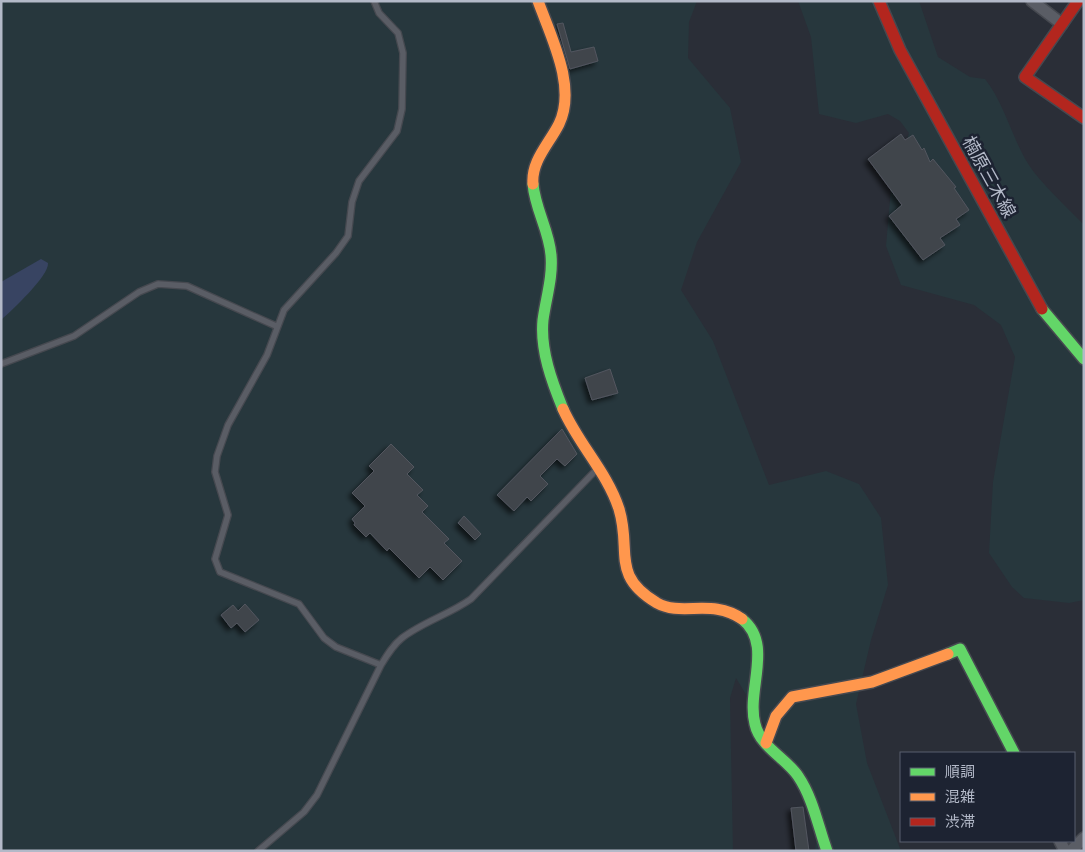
<svg xmlns="http://www.w3.org/2000/svg" width="1085" height="852" font-family="'Roboto Condensed','Noto Sans JP',sans-serif">
<style>
.green{fill:#27373d}
.water{fill:#384462}
.building{fill:#41444c;stroke:#52565f;filter:url(#shadow)}
.lines{fill:none;stroke-linecap:round;stroke-linejoin:round}
.lane-casing{stroke:#464950;stroke-width:8}
.street-casing{stroke:#464950;stroke-width:14}
.fast-casing{stroke:#464950;stroke-width:14}
.slow-casing{stroke:#464950;stroke-width:14}
.jam-casing{stroke:#464950;stroke-width:14}
.lane{stroke:#5a5d65;stroke-width:5.5}
.street{stroke:#5a5d65;stroke-width:11}
.fast{stroke:#63d668;stroke-width:11}
.slow{stroke:#ff974d;stroke-width:11}
.jam{stroke:#b3261e;stroke-width:11}
.labels{text-anchor:middle;stroke-width:5;stroke-linejoin:round;paint-order:stroke}
.street-label{font-size:18px;fill:#b3b9c8;stroke:#1d2332}
</style>
<defs>
<filter id="shadow"><feDropShadow dx="-3.5" dy="3.5" stdDeviation="2.5" flood-color="#0009"/></filter>
</defs>
<rect width="100%" height="100%" fill="#2a2e37"/>
<path class="green" d="M1 1H697L689 22 688 58 730 108 741 162 697 242 681 290 713 341 769 485 826 471 859 484 881 518 888 585 871 640 856 704 867 763 901 851H815L819 815 736 678 730 698 733 851H1Z
M798 1H919L938 57 970 77 985 79C1004 103 1011 135 1027 162 1039 182 1067 207 1084 225V600L1069 603 1024 598 1012 587 989 553 993 482 1015 357 1001 325 974 305 901 285 886 246 891 189 909 133 900 121 888 114 856 123 819 114 811 37Z"/>
<path class="water" d="M41 259 48 263C49 276 12 310 1 320V282Z"/>
<path class="building" d="M563 23 571 52 594 47 598 61 570 69 557 24Z
M901 134 905 140 913 135 922 150 924 148 930 162 933 159 956 187 954 188 969 210 956 219 960 225 940 238 945 245 923 260 889 216 902 205 868 159Z
M610 369 618 393 592 400 585 378Z
M562 429 577 454 565 466 557 459 540 476 548 484 531 501 527 497 514 511 497 495Z
M391 444 414 467 407 474 423 490 417 495 428 506 422 512 449 539 444 543 462 561 443 580 430 567 419 578 389 548 387 551 370 533 366 537 354 525 355 523 352 519 365 506 352 493 374 471 369 466Z
M464 516 481 534 475 540 458 523Z
M245 604 259 620 245 632 237 623 231 628 221 615 233 605 238 611Z
M803 807 809 851H796L791 808Z"/>
<g class="lines">
<g class="lane-casing">
<path id="lane" d="M374 1 379 13 398 33 403 53 402 109 397 131 359 181 352 202 348 236 336 253 284 310 267 355 228 425 217 456 215 472 228 515 215 559 220 572 299 604 324 638 336 647 381 665
M1 364 74 336 139 292 158 284 187 286 276 326
M258 851 304 812 317 795 381 665C387 655 393 645 402 638 423 622 450 614 471 599L598 468"/>
</g>
<g class="street-casing">
<path id="street" d="M1032 1 1062 24
M1060 841 1065 851
M1071 851 1084 838"/>
</g>
<g class="fast-casing">
<path id="fast" d="M533 184C535 209 549 230 551 255 553 277 546 298 543 320 540 350 552 382 563 409
M1042 309 1084 359
M742 619C774 644 746 690 755 724 760 747 786 758 798 776 813 798 818 826 827 851
M948 654 960 649 1014 753"/>
</g>
<g class="slow-casing">
<path id="slow" d="M533 184C531 161 549 144 559 124 577 87 551 37 538 1
M563 409C579 445 607 472 619 509 632 551 610 575 657 603 682 617 712 598 742 619
M766 743 776 716 792 697 872 682 948 654"/>
</g>
<g class="jam-casing">
<path id="jam" d="M879 1 900 50 1042 309
M1078 1 1025 77 1084 118"/>
</g>
<use href="#lane" class="lane"/>
<use href="#street" class="street"/>
<use href="#fast" class="fast"/>
<use href="#slow" class="slow"/>
<use href="#jam" class="jam"/>
</g>
<g class="labels">
<g class="street-label">
<text transform="translate(989 177) rotate(61)" y="6">楠原三木線</text>
</g>
</g>
<rect width="1085" height="852" fill="none" stroke="#b3b9c8" stroke-width="5"/>
<rect x="900" y="752" width="175" height="90" fill="#1d2332" stroke="#595f6e"/>
<rect x="910" y="768" width="25" height="8" fill="#63d668" stroke="#595f6e"/>
<text x="945" y="777" font-size="15" fill="#b3b9c8">順調</text>
<rect x="910" y="793" width="25" height="8" fill="#ff974d" stroke="#595f6e"/>
<text x="945" y="802" font-size="15" fill="#b3b9c8">混雑</text>
<rect x="910" y="818" width="25" height="8" fill="#b3261e" stroke="#595f6e"/>
<text x="945" y="827" font-size="15" fill="#b3b9c8">渋滞</text>
</svg>
